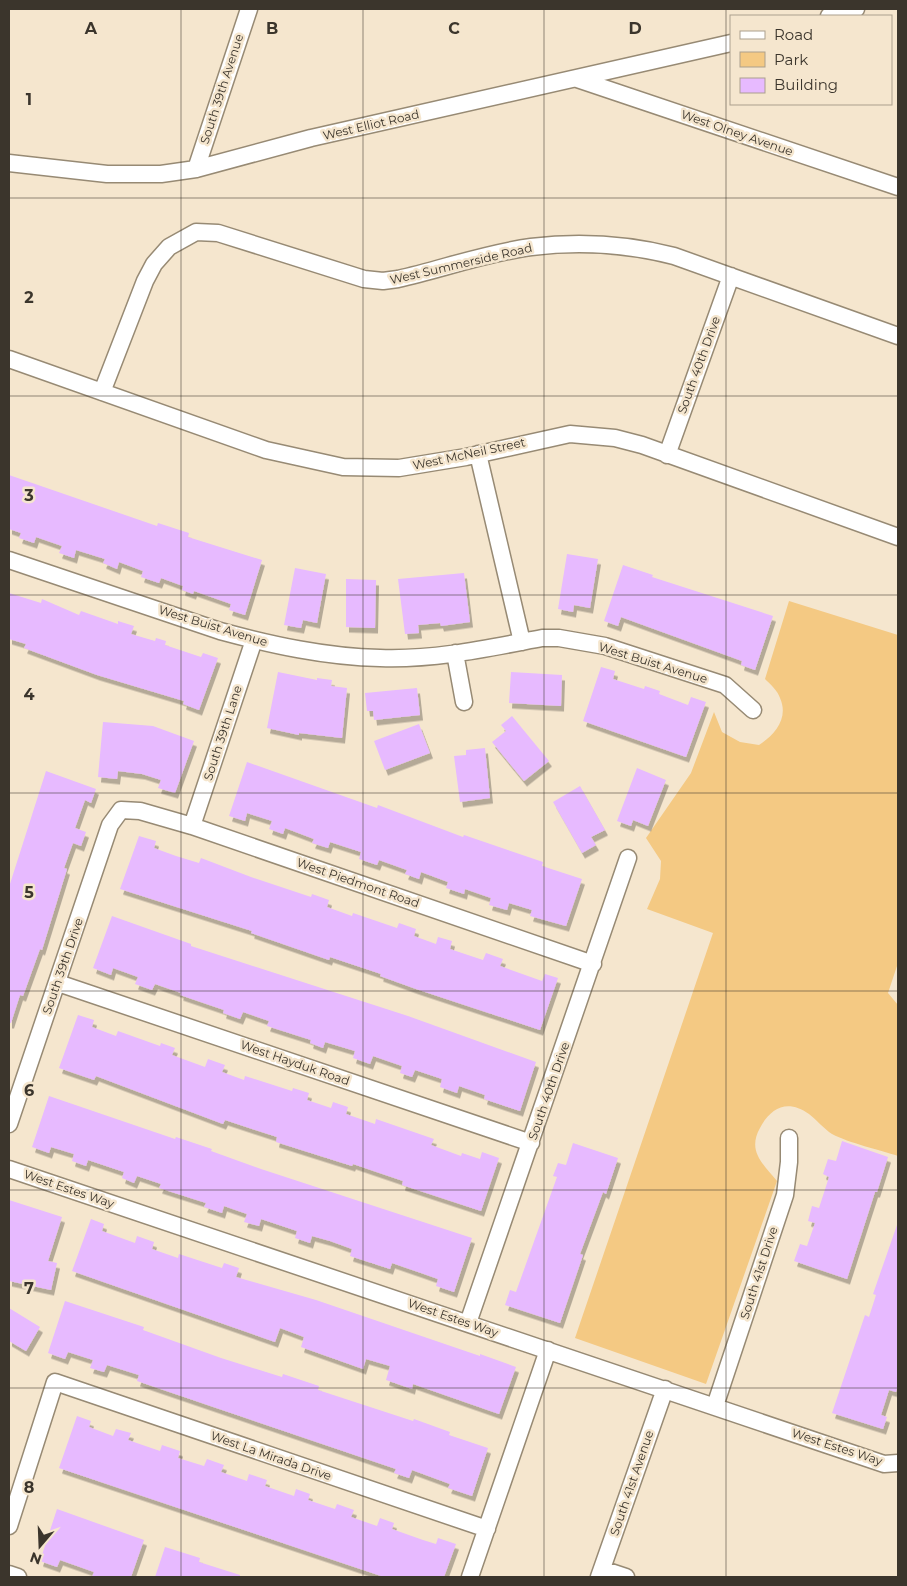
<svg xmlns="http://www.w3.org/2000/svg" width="907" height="1586" font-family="Montserrat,sans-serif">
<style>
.green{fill:#f4c983}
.building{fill:#e7baff;filter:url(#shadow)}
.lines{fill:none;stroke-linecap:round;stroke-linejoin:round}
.minor-casing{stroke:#978a74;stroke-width:19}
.minor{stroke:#fff;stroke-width:16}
.grid{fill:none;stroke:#3b352c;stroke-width:1;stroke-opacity:0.55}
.labels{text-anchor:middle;stroke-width:5;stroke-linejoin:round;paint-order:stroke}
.street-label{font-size:12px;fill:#3b352c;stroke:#f5e6ce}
.grid-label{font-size:16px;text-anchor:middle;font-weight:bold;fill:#3b352c;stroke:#f5e6ce;stroke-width:5;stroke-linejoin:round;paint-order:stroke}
</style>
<defs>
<filter id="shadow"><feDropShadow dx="3" dy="5.5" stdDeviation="0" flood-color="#0004"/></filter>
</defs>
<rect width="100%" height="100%" fill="#f5e6ce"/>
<path class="green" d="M789 601 898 635V963L888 993 898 1005V1156C880 1150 849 1143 832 1134 824 1129 817 1120 809 1114 788 1099 771 1107 760 1128 747 1151 763 1164 777 1181L706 1384 575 1338 713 933 647 909 660 879 661 861 646 838 691 773 714 712 722 732 740 742 759 745C775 735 789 718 780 698 778 691 770 684 765 679Z"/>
<path class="building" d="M9 475 157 526 158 523 189 533 188 537 262 560 245 615 229 610 231 604 194 591 193 594 182 590 183 586 161 578 159 583 141 577 143 571 119 562 117 569 103 563 105 559 76 550 74 558 59 553 62 546 36 537 34 543 19 538 21 533 9 529Z
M567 554 598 559 590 608 574 605 573 612 558 609Z
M623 565 653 575 652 577 773 616 755 670 741 665 742 661 621 617 618 626 604 621Z
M295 568 326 574 317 623 303 620 301 628 284 625Z
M464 573 470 622 441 626 440 623 418 625 419 633 405 634 398 579Z
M346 579 376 580 375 628 346 627Z
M9 593 41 603 42 599 79 615 81 611 118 624V621L134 626 131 634 155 641 156 638 166 641 165 645 201 657 203 653 218 658 199 710 183 704 184 701 97 675 24 648 26 644 9 639Z
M601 667 615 671 613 679 644 689 645 686 660 691 659 694 688 705 691 697 706 702 686 757 583 721Z
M278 672 317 680V678L332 680 331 686 347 688 342 738 299 733V735L267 728Z
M511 672 562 675 561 706 509 703Z
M417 688 420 715 374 720 373 711H367L365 693Z
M512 716 549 761 524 781 492 742 506 731 501 725Z
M103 722 153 726 194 741 175 793 158 788 161 780 142 774 118 771 117 779 98 777Z
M419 724 430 753 385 770 374 741Z
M485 748 490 798 460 802 454 756 466 755V750Z
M247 762 377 808 378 805 463 837 464 835 543 862 542 866 582 879 566 926 530 916 532 910 509 903 507 910 489 905 491 898 465 889 464 894 446 888 448 882 421 872 419 879 405 874 407 870 379 860 377 865 359 859 361 852 330 842 328 848 312 843 314 839 285 828 283 834 269 829 272 821 247 813 245 821 229 816Z
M637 768 666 780 648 826 633 820 631 826 617 821Z
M46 771 96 789 91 803 85 800 75 828 86 832 81 846 73 843 64 868 67 869 42 950 40 949 23 996 20 995 11 1023H9V887Z
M580 786 605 830 591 837 596 845 582 853 553 802Z
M139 836 156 841 154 848 176 856 199 863 201 858 251 877 311 897 312 894 329 900 327 907 352 916 353 913 397 928 399 923 416 929 414 936 436 944 438 937 452 941 450 949 483 960 486 953 503 959 500 966 542 981 545 974 558 978 540 1030 416 989 380 976 381 974 330 957 329 960 251 933 252 931 120 889Z
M112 916 191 944V946L408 1016 536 1062 520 1111 484 1099 485 1095 459 1086 457 1093 440 1087 442 1079 415 1070 412 1077 400 1073 402 1066 373 1056 370 1064 353 1058 355 1051 325 1042 323 1048 310 1043 311 1040 267 1026 269 1021 243 1012 240 1019 223 1013 224 1010 180 995 181 993 155 984 152 990 135 984 138 977 113 968 111 975 93 968Z
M78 1015 94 1020 92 1027 116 1036 118 1031 160 1046 161 1043 175 1048 172 1055 205 1067 208 1059 225 1065 222 1072 244 1080 245 1076 292 1091 293 1088 309 1093 307 1100 331 1108 333 1102 348 1107 346 1114 375 1124 376 1119 434 1139 431 1145 461 1156 462 1153 480 1159 482 1152 499 1158 481 1211 402 1185 403 1181 353 1164 352 1166 276 1142 277 1137 225 1120 223 1124 96 1076 94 1080 59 1068Z
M49 1096 175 1139 176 1137 212 1149 211 1151 261 1169 472 1238 454 1292 436 1286 438 1279 421 1273 392 1263 390 1269 350 1256 352 1249 330 1241 312 1236 310 1243 295 1238 297 1231 261 1219 259 1226 244 1222 247 1214 224 1206 222 1213 204 1207 206 1203 159 1188 161 1184 137 1176 134 1183 122 1178 124 1172 88 1160 86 1166 72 1161 74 1154 51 1147 49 1153 32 1147Z
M842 1141 888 1157 877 1192H875L847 1279 794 1261 800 1244 807 1246 815 1223 808 1221 812 1206 819 1208 829 1177 823 1174 828 1159 836 1161Z
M573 1143 618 1158 606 1194 603 1192 580 1254 583 1255 560 1323 505 1305 510 1290 516 1292 557 1177 553 1176 558 1163 566 1165Z
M9 1200 62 1217 48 1261 57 1263 51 1290 9 1281Z
M91 1219 104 1224 102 1231 135 1243 137 1236 154 1242 152 1249 178 1258 179 1254 222 1268 224 1263 239 1268 236 1277 316 1300 480 1356V1354L516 1367 499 1414 413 1384 412 1389 386 1380 390 1366 366 1359 363 1369 301 1347 304 1337 280 1328 275 1342 72 1271Z
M897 1225 898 1385 896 1392 889 1390 881 1415 887 1417 883 1429 832 1413 865 1315 869 1317 876 1295 873 1294Z
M65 1301 144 1327 143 1330 221 1358 282 1377 283 1374 319 1386 318 1390 413 1421 414 1419 450 1432 449 1435 488 1448 472 1496 448 1488 450 1484 412 1470 409 1478 394 1473 396 1469 137 1381 139 1375 107 1365 104 1372 90 1368 93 1360 68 1352 65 1359 48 1353Z
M9 1308 40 1327 26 1351 9 1341Z
M77 1416 91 1421 89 1427 113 1436 116 1429 131 1433 128 1440 160 1451 162 1445 180 1451 178 1458 204 1466 207 1459 224 1465 221 1472 247 1481 249 1474 267 1480 265 1486 294 1496 296 1489 310 1494 308 1500 335 1509 337 1504 354 1510 351 1517 377 1526 380 1518 394 1523 392 1529 423 1540 436 1544 438 1538 456 1544 444 1577H384L59 1468Z
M57 1509 144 1540 131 1577H92L94 1572 60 1560 57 1567 40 1561Z
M165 1547 200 1558 199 1562 240 1575V1577H155Z"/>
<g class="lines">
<g class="minor-casing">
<path id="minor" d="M829 16 856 9
M577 79 898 187
M9 163 107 174H161L196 169 311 138 731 43
M196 169 249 9
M9 359 266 450 343 467 399 468 466 457 570 434 615 438 642 445 898 537
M102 392 145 281 154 264 169 247 196 232 218 233 364 279 383 281 398 279C442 269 486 253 531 247 580 241 627 244 674 256L898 336
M478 454 522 642
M667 455 731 276
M9 560 220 631C272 645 326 657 380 658 435 660 489 648 542 638H559L605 646 725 685 753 710
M455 653 464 702
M192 826 254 640
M58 983 531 1143
M9 1124 110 825 121 810 140 811 192 826 593 964
M9 1169 884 1464 898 1463
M468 1323 628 858
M715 1406 785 1195 789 1162V1138
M9 1526 55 1382 487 1529
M602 1569 626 1577
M9 1574 18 1577
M470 1577 548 1350
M599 1577 665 1389"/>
</g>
<use href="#minor" class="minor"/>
</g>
<path class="grid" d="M181 9V1577M363 9V1577M544 9V1577M726 9V1577M9 198H898M9 396H898M9 595H898M9 793H898M9 991H898M9 1190H898M9 1388H898"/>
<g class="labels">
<g class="street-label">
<text transform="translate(222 89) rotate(-72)" y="4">South 39th Avenue</text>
<text transform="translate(371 125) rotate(-13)" y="4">West Elliot Road</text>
<text transform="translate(737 133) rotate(19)" y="4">West Olney Avenue</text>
<text transform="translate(461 264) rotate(-13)" y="4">West Summerside Road</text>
<text transform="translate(699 365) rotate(-70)" y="4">South 40th Drive</text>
<text transform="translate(469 454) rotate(-12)" y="4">West McNeil Street</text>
<text transform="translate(213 626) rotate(17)" y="4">West Buist Avenue</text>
<text transform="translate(653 663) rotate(17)" y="4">West Buist Avenue</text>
<text transform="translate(223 733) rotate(-72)" y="4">South 39th Lane</text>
<text transform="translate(358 883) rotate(19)" y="4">West Piedmont Road</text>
<text transform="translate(63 966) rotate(-71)" y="4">South 39th Drive</text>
<text transform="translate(295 1063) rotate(19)" y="4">West Hayduk Road</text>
<text transform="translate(549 1091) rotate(-71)" y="4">South 40th Drive</text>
<text transform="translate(69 1189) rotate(19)" y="4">West Estes Way</text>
<text transform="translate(759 1273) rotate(-72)" y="4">South 41st Drive</text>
<text transform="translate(453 1318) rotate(19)" y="4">West Estes Way</text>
<text transform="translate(837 1447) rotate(18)" y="4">West Estes Way</text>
<text transform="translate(271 1456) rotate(19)" y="4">West La Mirada Drive</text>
<text transform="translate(632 1483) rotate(-71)" y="4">South 41st Avenue</text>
</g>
</g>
<g class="grid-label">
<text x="91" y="34">A</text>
<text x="272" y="34">B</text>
<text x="454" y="34">C</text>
<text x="635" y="34">D</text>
<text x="29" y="105">1</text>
<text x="29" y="303">2</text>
<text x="29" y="501">3</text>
<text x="29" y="700">4</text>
<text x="29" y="898">5</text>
<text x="29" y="1096">6</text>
<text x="29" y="1294">7</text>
<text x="29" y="1493">8</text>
</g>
<rect width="907" height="1586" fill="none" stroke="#3b352c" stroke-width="20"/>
<rect x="730" y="15" width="162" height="90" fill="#f5e6ce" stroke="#ab9f8d"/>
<rect x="740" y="31" width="25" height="8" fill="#ffffff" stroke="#ab9f8d"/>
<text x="774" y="40" font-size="15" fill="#3b352c">Road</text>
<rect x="740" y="52" width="25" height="15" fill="#f4c983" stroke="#ab9f8d"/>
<text x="774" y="65" font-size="15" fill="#3b352c">Park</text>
<rect x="740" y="78" width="25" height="15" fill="#e7baff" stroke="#ab9f8d"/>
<text x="774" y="90" font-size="15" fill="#3b352c">Building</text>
<g transform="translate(40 1546) rotate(199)" stroke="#f5e6ce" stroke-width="4" paint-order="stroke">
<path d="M0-4L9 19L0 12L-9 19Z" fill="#3b352c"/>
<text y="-8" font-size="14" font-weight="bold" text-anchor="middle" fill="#3b352c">N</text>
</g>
</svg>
